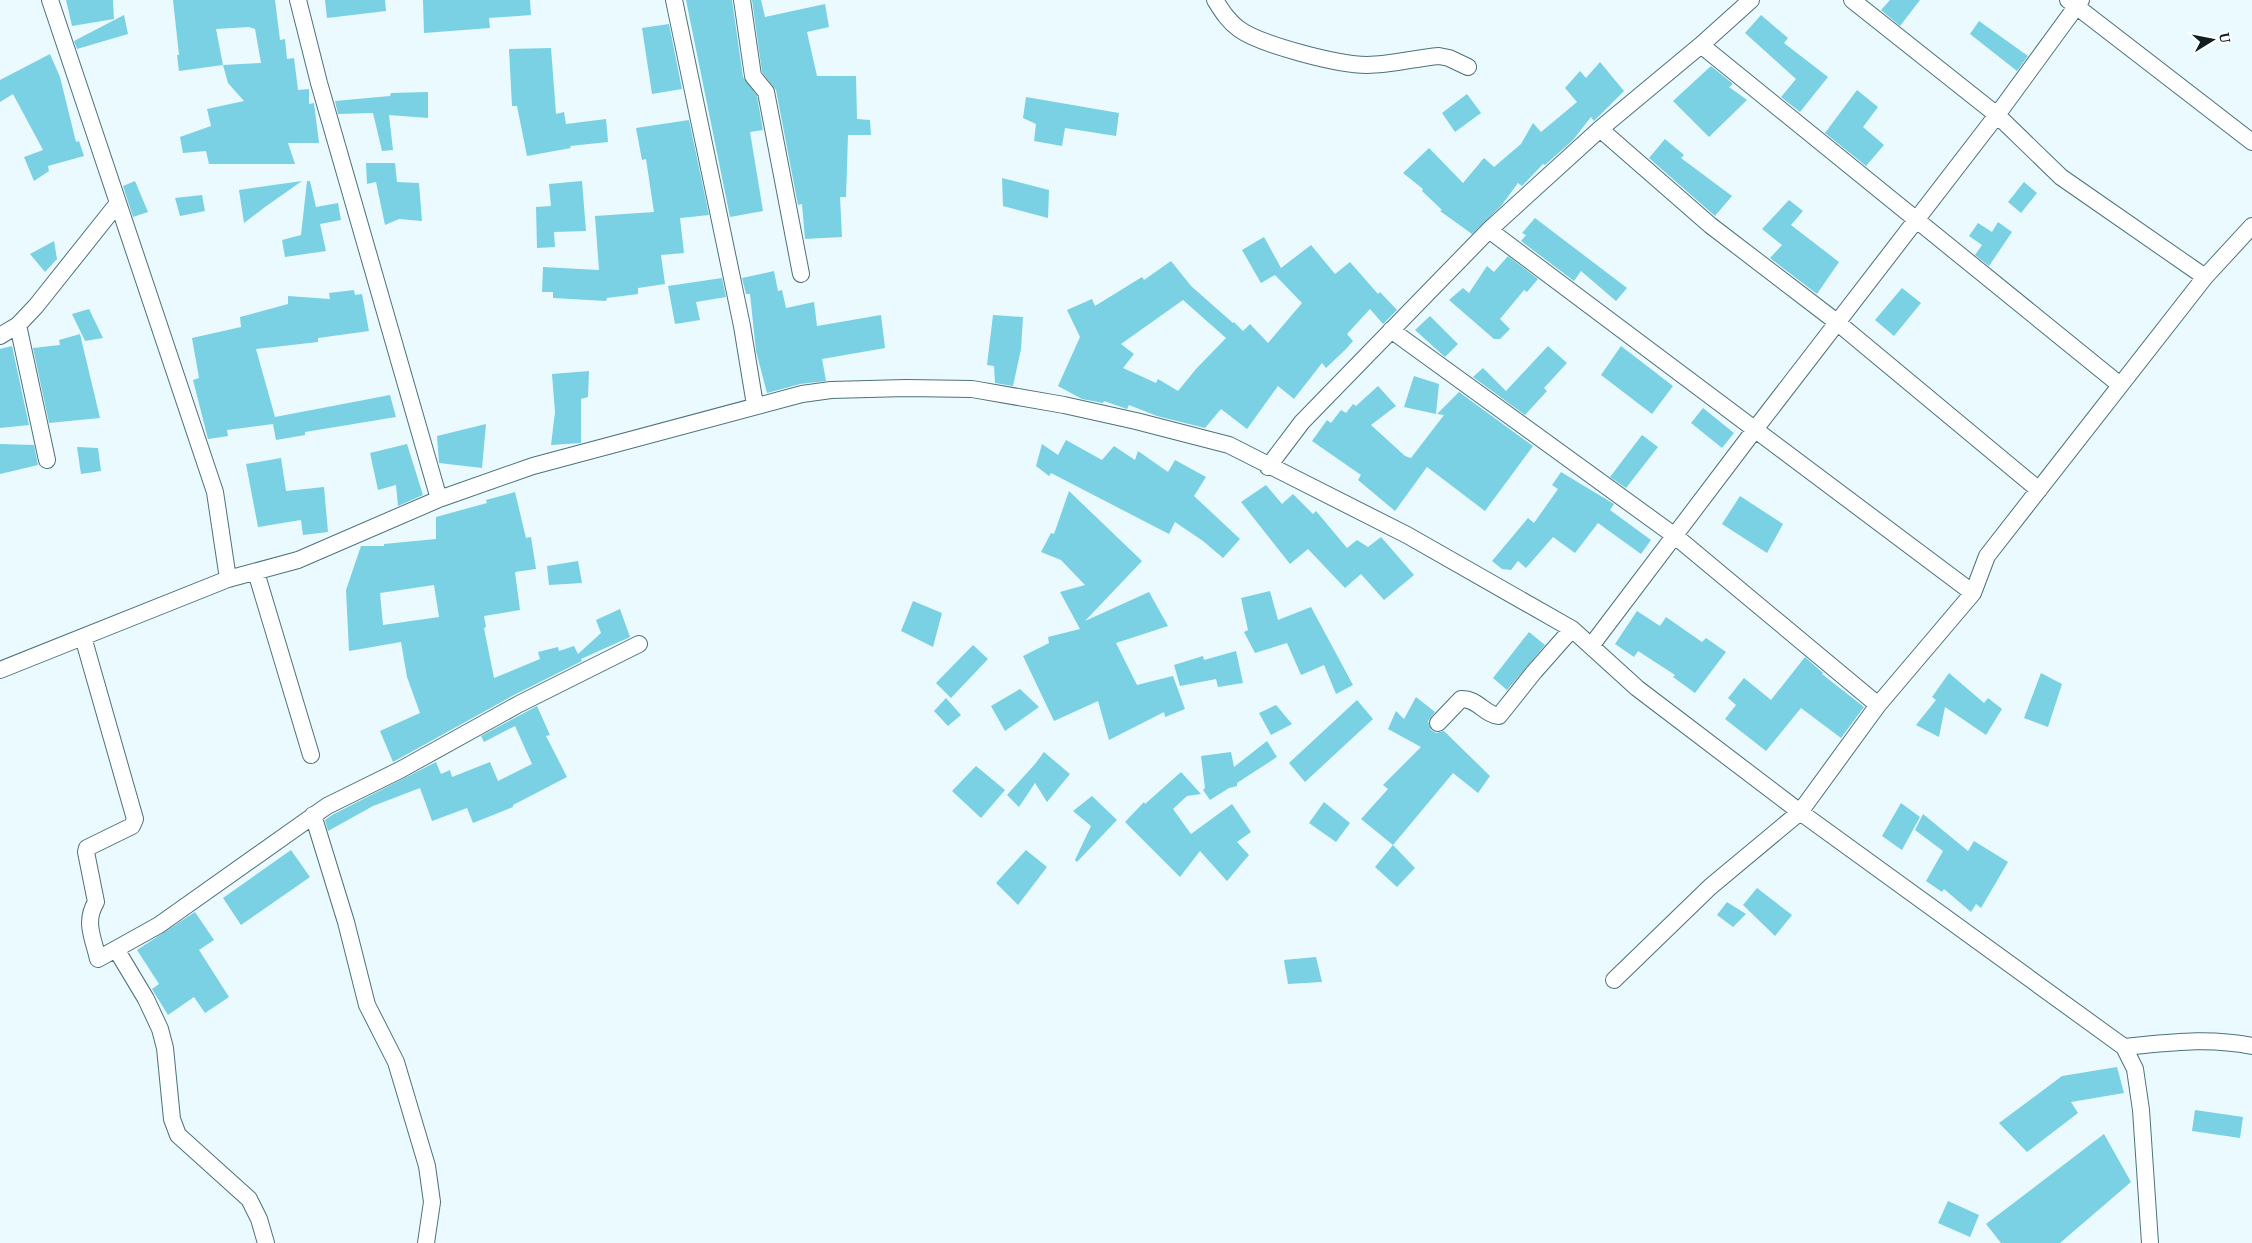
<svg xmlns="http://www.w3.org/2000/svg" width="2252" height="1243" font-family="'PT Serif',serif">
<style>
.building{fill:#79d1e3;fill-rule:evenodd}
.lines{fill:none;stroke-linecap:round;stroke-linejoin:round}
.street-casing{stroke:#4c727a;stroke-width:18}
.street{stroke:#fff;stroke-width:16}
</style>
<rect width="100%" height="100%" fill="#eafafe"/>
<path class="building" d="M66 0H113L114 19 72 26Z
M173 0H275L280 40 285 39 287 59 294 58 298 90 309 89V104L314 103 319 143H288L295 164H209L206 151 183 153 180 137 211 126 207 109 244 101 228 83 223 65 179 71 177 55H179ZM249 27 255 29 261 63 223 65 216 29Z
M325 0H385L386 11 327 18Z
M423 0H530L531 15 489 18 490 28 424 33Z
M686 0H732L743 77 757 96 763 130 750 132 763 211 730 217Z
M752 0H761L765 17 825 4 829 27 807 32 817 76H856L857 119 870 120 871 135H848L846 197H840L842 237 805 239 802 204 798 205 776 90 762 72Z
M1890 0H1920L1900 26 1881 10Z
M124 15 128 34 77 49 74 41Z
M1761 15 1788 38 1784 43 1828 77 1800 112 1781 97 1796 79 1745 33Z
M1979 21 2028 56 2017 71 1970 34Z
M669 24 682 89 652 94 642 28Z
M551 48 556 114 564 112 566 124 606 119 608 142 570 146 571 148 527 156 517 106H512L509 49Z
M50 54 60 77 76 142 79 141 84 156 48 166 49 171 34 181 24 157 43 150 13 94 0 102V80Z
M1600 62 1624 91 1594 121 1591 117 1573 140 1545 165 1543 164 1522 186 1518 183 1501 206 1472 234 1440 211 1442 210 1422 191 1423 189 1403 173 1429 148 1463 183 1484 158 1494 167 1521 144 1533 123 1541 132 1577 102 1565 88 1580 71 1586 78Z
M1711 66 1733 84 1729 87 1747 100 1709 137 1673 101Z
M1857 90 1878 107 1863 127 1884 145 1866 166 1825 133Z
M428 92V118L389 115 393 150 382 151 373 113 338 114 335 101 390 96 391 93Z
M1467 94 1481 113 1455 132 1442 113Z
M1026 97 1119 113 1116 136 1065 128 1062 146 1034 141 1036 124 1023 118Z
M689 120 709 215 680 218 684 253 661 255 665 284 638 288V294L607 298 606 301 553 298V292H542L543 267 599 270 595 216 654 212 646 159 642 160 636 128Z
M1665 139 1684 155 1681 158 1732 196 1715 216 1649 158Z
M366 163H395L397 182 419 183 422 221 399 219 385 225 376 182 367 184Z
M1002 178 1049 190 1048 218 1003 206Z
M135 181 148 212 133 217 123 186Z
M302 181 265 207 244 223 239 190Z
M307 181H310L316 207 338 203 341 220 320 224 326 251 285 257 282 240 301 235Z
M582 181 586 231 554 232 555 247 537 248 536 207 551 206 549 184Z
M2024 182 2037 193 2021 213 2008 202Z
M202 195 205 211 180 216 175 198Z
M1789 200 1803 211 1791 225 1839 262 1817 294 1770 258 1782 245 1762 229Z
M1535 218 1627 288 1616 301 1581 271 1574 281 1521 241 1526 235 1522 233Z
M1998 222 2012 232 1989 266 1975 255 1982 245 1969 236 1978 223 1992 232Z
M1264 237 1281 268 1311 245 1335 274 1350 262 1378 294 1380 292 1397 310 1383 324 1370 309 1347 334 1353 341 1346 349 1326 368 1322 363 1294 399 1278 386 1247 429 1221 409 1205 428 1157 416 1129 405 1127 409 1104 401 1103 403 1082 399 1058 386 1080 337 1067 310 1092 299 1095 306 1142 277 1144 280 1171 261 1191 286 1233 323 1234 322 1243 331 1250 324 1268 343 1302 303 1275 275 1261 283 1242 250ZM1183 300 1226 338 1196 369 1178 391 1158 379 1156 383 1123 368 1134 354 1121 344Z
M54 241 57 259 45 272 30 254Z
M1508 256 1538 279 1527 292 1524 290 1500 319 1510 329 1500 339H1494L1449 300 1463 288 1469 293 1487 266 1494 272Z
M774 271 778 291 782 290 786 308 814 302 817 326 881 315 885 348 822 359 826 381 800 384 767 393 756 351 750 294H746L742 278Z
M722 278 726 297 696 302 700 320 675 324 668 286Z
M1902 288 1921 303 1894 336 1875 320Z
M354 290 355 295 362 294 369 331 318 338V342L256 349 275 417 390 395 396 417 305 432V435L276 440 273 424 227 430 228 436 208 439 193 380 199 378 192 338 241 327 240 317 288 304V296L330 299 329 293Z
M89 309 103 338 85 341 72 314Z
M993 315 1023 317 1021 349 1013 386 995 383 994 366 987 365Z
M1430 316 1458 344 1445 357 1415 330Z
M80 334 100 418 49 423 33 348 60 345 59 340Z
M12 346 29 425 0 428V349Z
M1548 346 1567 363 1544 388 1547 391 1525 415 1473 377 1483 368 1506 391Z
M1621 346 1673 386 1652 414 1601 375Z
M589 371 588 397 581 399V443L551 445 555 412 552 374Z
M1414 376 1439 384 1436 414 1404 407Z
M1378 386 1396 406 1371 425 1405 456 1411 458 1444 415 1437 414 1459 392 1533 446 1485 511 1427 467 1395 511 1358 480 1361 475 1312 441 1327 420 1331 423 1341 410 1346 413 1353 404 1356 406Z
M1703 408 1734 433 1722 448 1691 423Z
M486 424 482 468 439 463 437 436Z
M1642 435 1658 447 1626 488 1610 477Z
M1066 440 1102 460 1114 446 1135 460 1138 451 1168 472 1175 460 1206 477 1194 496 1240 539 1223 558 1203 541 1175 522 1169 534 1051 473 1049 476 1036 466 1042 444 1058 455Z
M0 444 34 445 38 465 0 474Z
M407 444 423 495 398 506 396 485 378 490 370 453Z
M77 447 98 448 101 471 81 474Z
M281 458 286 491 324 487 328 532 303 535 301 520 258 527 246 464Z
M1561 472 1614 504 1610 510 1651 540 1641 554 1598 523 1575 553 1553 537 1526 568 1518 561 1511 570 1502 569 1492 561 1528 518 1534 523 1558 489 1552 485Z
M1266 485 1282 504 1293 494 1313 514 1316 511 1347 548 1357 540 1368 547 1381 537 1414 575 1384 600 1361 574 1345 588 1308 549 1290 564 1241 502Z
M1069 491 1142 561 1085 621 1149 592 1168 626 1116 643 1137 685 1173 676 1185 709 1165 717 1164 712 1109 740 1098 701 1054 721 1023 656 1049 643 1048 637 1080 629 1060 592 1085 585 1061 560 1041 552 1051 533 1054 534Z
M515 492 526 538 531 537 536 569 515 572 520 610 484 616 486 627 484 628 494 678 540 659 538 652 558 647 559 651 574 646 578 654 601 633 596 620 620 609 630 637 581 659 582 661 514 695 393 762 380 731 420 713 407 677 401 642 349 651 346 590 361 546H384V544L436 539V517L487 503 486 500ZM434 585 439 617 383 625 380 593Z
M1740 496 1783 524 1767 553 1722 524Z
M578 561 582 583 549 585 547 566Z
M1270 591 1278 620 1311 607 1353 685 1336 694 1324 665 1301 675 1287 643 1255 653 1244 632 1248 630 1241 598Z
M913 601 942 613 933 647 901 631Z
M1637 611 1660 626 1666 617 1702 642 1706 638 1726 652 1695 693 1673 677 1675 675 1638 651 1634 657 1615 644Z
M1529 632 1545 645 1507 690 1493 678Z
M973 645 988 659 951 698 936 683Z
M1236 651 1243 683 1218 687 1216 679 1180 686 1174 665 1203 656 1204 660Z
M1805 657 1823 673 1822 674 1864 707 1841 738 1801 708 1766 751 1725 719 1736 705 1728 698 1744 678 1771 700Z
M1949 673 1984 703 1988 698 2002 709 1986 735 1945 707 1939 737 1916 725 1936 700 1932 697Z
M2041 673 2062 684 2048 727 2024 718Z
M1020 689 1039 707 1005 731 991 706Z
M1416 697 1435 712 1428 721 1431 730 1436 733 1444 731 1490 776 1478 793 1453 773 1393 845 1361 819 1388 789 1383 785 1421 747 1388 729 1396 711 1404 719Z
M946 698 961 715 948 726 934 711Z
M1357 700 1373 719 1305 782 1289 763Z
M1276 705 1292 724 1271 735 1259 713Z
M537 706 550 735 546 736 567 777 513 805V807L473 823 467 808 432 821 420 788 373 806 328 831 325 820 332 815 436 762 441 774 450 770 452 777 490 762 498 781 532 764 515 726 484 742 481 736Z
M1267 741 1277 757 1237 783V786L1229 788 1210 800 1203 790 1205 788 1201 756 1231 752 1234 767Z
M1044 752 1070 774 1047 802 1035 783 1019 807 1007 795 1035 764Z
M976 766 1005 790 981 818 952 791Z
M1181 772 1201 794 1187 796 1173 809 1191 834 1232 804 1251 832 1237 842 1249 855 1227 881 1200 851 1180 877 1125 822 1144 802 1145 804Z
M1092 796 1117 820 1077 862 1075 860 1091 826 1073 811Z
M1324 802 1350 823 1336 842 1309 823Z
M1901 803 1920 817 1902 850 1882 836Z
M1923 814 1968 851 1974 841 2008 862 1981 908 1976 904 1971 912 1944 889 1942 892 1926 881 1943 851 1915 830Z
M1393 845 1415 868 1397 887 1375 867Z
M291 850 310 877 241 925 223 898Z
M1026 850 1047 867 1018 905 996 883Z
M1757 888 1792 915 1775 936 1743 905Z
M1727 902 1746 914 1733 927 1717 915Z
M195 912 214 940 199 950 229 997 205 1013 194 997 168 1015 152 989 159 984 137 950Z
M1316 957 1322 982 1288 984 1284 960Z
M2117 1067 2124 1093 2071 1102 2078 1113 2027 1152 1999 1123 2062 1076Z
M2195 1110 2243 1117 2240 1138 2192 1131Z
M2104 1134 2131 1182 2060 1243H2001L1986 1224Z
M1948 1201 1979 1215 1970 1237 1938 1223Z"/>
<g class="lines">
<g class="street-casing">
<path id="street" d="M50 0 215 492 228 579
M298 0 319 83 439 499
M674 0 742 326 755 405
M742 0 753 76 766 92 801 274
M1215 0C1222 11 1228 21 1239 29 1261 45 1339 65 1367 65 1391 65 1415 58 1439 56L1449 58 1468 67
M2068 0 2252 142
M2081 0 1997 115 2061 177 2205 277
M1701 45 2120 385
M1600 129 1710 225 1838 323 2039 490
M1489 230 1973 593
M18 325 47 460
M1391 330 1675 536 1878 705
M0 336 18 325 36 306 118 203
M1268 467 1302 422 1489 230 1600 129 1701 45 1751 0
M256 572 311 755
M83 637 135 819 132 826 87 848 86 852 96 902C84 922 93 937 98 959L159 925 327 806 400 770 519 704 639 644
M1591 646 1756 428 1997 115 1852 0
M0 670 228 579 298 560 439 499 533 466 802 394 831 390 906 388 972 389 1064 405 1136 421 1229 445 1407 535 1572 629 1637 688 1800 812 2124 1047 2135 1069 2141 1110 2150 1243
M1438 723 1461 699C1477 698 1485 715 1499 716L1534 672 1572 629
M313 815 346 922 367 1005 396 1062 427 1166 432 1202 426 1243
M116 949 146 999 160 1029 165 1048 172 1119 178 1135 249 1199 259 1219 266 1243
M1614 980 1710 887 1800 812 1878 705 1973 593 1987 556 2205 277 2252 226
M2124 1047C2168 1043 2207 1037 2252 1046"/>
</g>
<use href="#street" class="street"/>
</g>
<g transform="translate(2212 40) rotate(80)" stroke="#ffffff" stroke-width="4" paint-order="stroke">
<path d="M0-4L9 19L0 12L-9 19Z" fill="#0e1e21"/>
<text y="-8" font-size="14" font-weight="bold" text-anchor="middle" fill="#0e1e21">U</text>
</g>
</svg>
